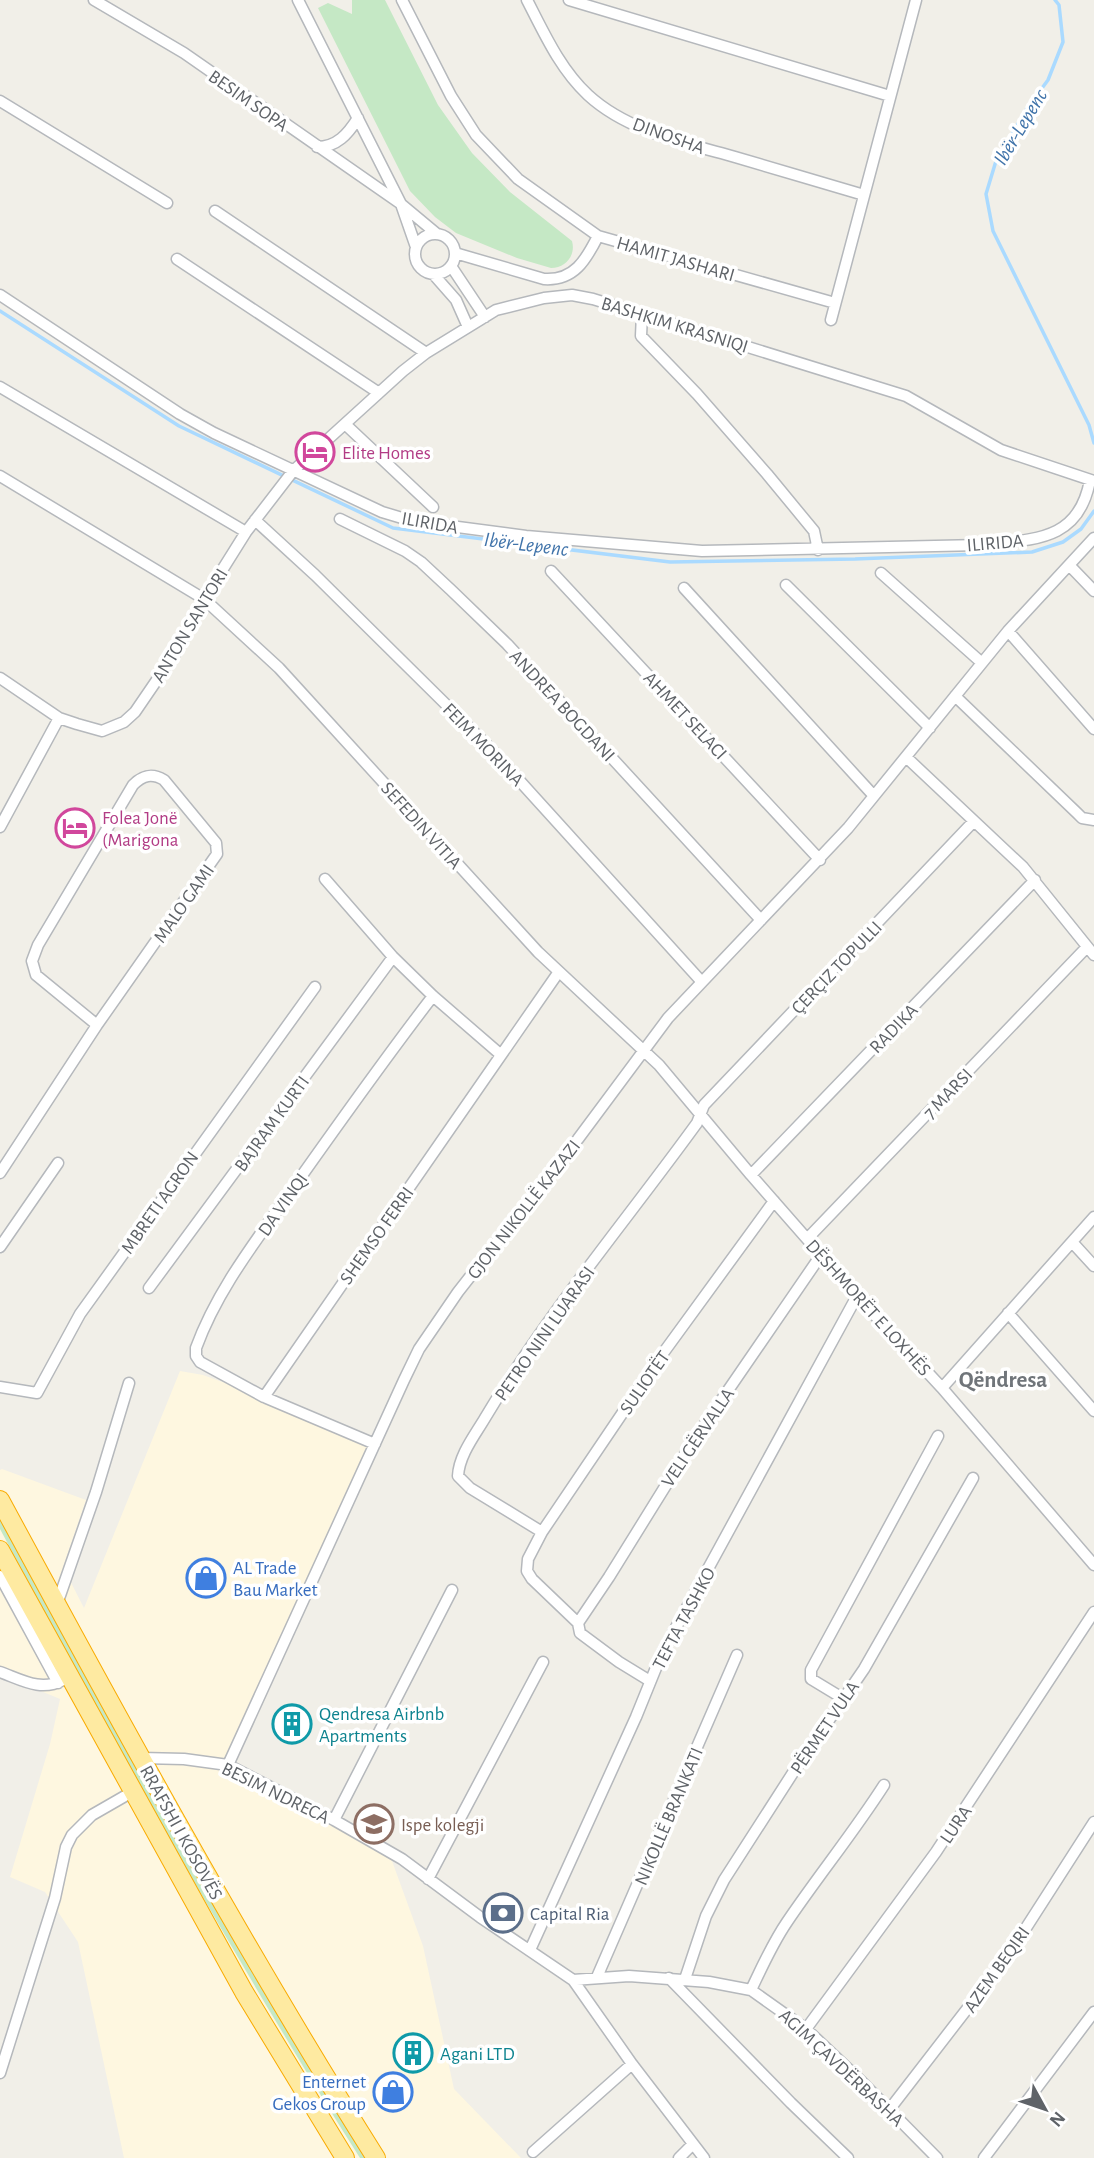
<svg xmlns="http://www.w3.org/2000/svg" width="1094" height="2158" font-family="'Alegreya Sans',sans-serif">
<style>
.commercial{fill:#fef7e0}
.green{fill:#c5e8c5}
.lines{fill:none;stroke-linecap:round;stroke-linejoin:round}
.stream{stroke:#aadaff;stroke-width:3.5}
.minor-casing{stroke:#b5b8bc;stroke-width:13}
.trunk-casing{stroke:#f9ab00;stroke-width:20}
.minor{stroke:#fff;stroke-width:10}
.trunk{stroke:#feeaa1;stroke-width:18}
.labels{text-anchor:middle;stroke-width:7;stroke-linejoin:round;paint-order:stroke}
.street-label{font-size:19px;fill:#5f6368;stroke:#fff}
.hotel-label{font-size:19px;fill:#b23c85;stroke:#fff;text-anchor:start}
.shop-label{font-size:19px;fill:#366cbe;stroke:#fff;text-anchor:start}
.culture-label{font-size:19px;fill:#0d838f;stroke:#fff;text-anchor:start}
.education-label{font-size:19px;fill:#785e54;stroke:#fff;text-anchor:start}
.service-label{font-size:19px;fill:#4e5e75;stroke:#fff;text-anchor:start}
.water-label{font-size:21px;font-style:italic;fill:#4174aa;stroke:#fff}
.quarter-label{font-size:23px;font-weight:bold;fill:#70757a;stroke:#fff}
</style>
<rect width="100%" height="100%" fill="#f1efe8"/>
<path class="commercial" d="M180 1371 203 1375 264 1397 375 1444 228 1765 334 1820 392 1861 423 1946 454 2089 521 2158H124L78 1942 45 1892 10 1877 50 1744 60 1699 0 1674V1470L2 1469 86 1500 63 1567 84 1608Z"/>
<path class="green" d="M352 0H385L438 105 472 153 510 192 572 241C576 255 566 268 551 268L517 258 456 233 435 217 410 191 318 8 328 3 352 14Z
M0 1515 176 1838 286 2026 369 2158H360C231 1954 114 1743 0 1529Z"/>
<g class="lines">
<path class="stream" d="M1055 0 1059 5 1063 42 1048 80 1026 110 996 161 986 194 993 231 1089 425 1094 443
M0 311 179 426 393 528 670 562 855 559 1032 552 1063 542 1081 529 1094 511"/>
<g class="minor-casing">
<path id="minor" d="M94 0 184 53 401 204 437 234
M298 0 401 204 416 247
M402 0 451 96 476 135 518 179 598 236 835 303
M527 0C544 33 560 69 588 95 627 131 685 143 735 157 778 170 821 182 864 195
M569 0 890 96
M0 101 167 203
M317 147C337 147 348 134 358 118
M215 211 426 353
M415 254a20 20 0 1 1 40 0a20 20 0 1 1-40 0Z
M455 253 544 279C574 281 586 260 598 236
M177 259 379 393
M451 266 485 317
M434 275 456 300 468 327
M0 295 180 414 214 433 382 512 412 521 526 536 702 551 981 545C1033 539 1079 542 1090 480
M642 314 641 336 697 394 767 474 814 531 818 550
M831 320 916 0
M0 387 246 532
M346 425 433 507
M0 476 204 599 279 668 538 952 659 1065 751 1175 857 1296 942 1388 1094 1565
M340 519 405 551 421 562 451 590 507 644 761 920
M255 520 315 575 489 747 701 981
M1069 565 1094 591
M551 571 820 860
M881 573 982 663
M786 585 930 728
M684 588 874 796
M1008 631 1094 729
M0 678 59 718 77 724 102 731 124 722 135 712 176 652 204 599 246 532 293 471 403 371 426 353 496 310 544 298 572 295 593 299 906 396 1001 450 1094 481
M955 696 1077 813 1082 818 1094 820
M906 757 1023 867 1094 955
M0 827 59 718
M325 879 393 957 433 996 500 1054
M0 1173 97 1025 217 854 216 843 164 780C152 773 143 775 133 785L38 945 32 961 36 975 97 1025
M751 1175 1035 880
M807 1239 1087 947
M1072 1242 1094 1266
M0 1247 58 1163
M149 1288 393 957
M1008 1313 1094 1411
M0 1387 37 1393 80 1314 315 987
M942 1388 1094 1217
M264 1397 558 973
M375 1444 264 1397 200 1362 196 1356V1348C216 1293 252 1246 286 1198 334 1130 382 1062 433 996
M542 1532 470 1488 458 1476C459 1455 475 1435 485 1418 547 1314 626 1221 697 1123L704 1105 974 821
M0 1576 58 1683
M57 1604 96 1492 129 1383
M578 1623 609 1577 694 1440 821 1255
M0 1672C22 1680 41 1692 63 1680
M650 1681 619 1662 580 1633 578 1623 532 1579 527 1571 528 1559 542 1532 661 1356 774 1201
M844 1699 811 1679V1670L938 1436
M141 1758 184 1759 228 1765 334 1820 402 1859 480 1917 573 1980 632 2064 704 2158
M228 1765 404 1380 419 1349 458 1292 578 1139 668 1018 848 828 1008 631 1094 538
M334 1820 452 1590
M428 1879 543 1662
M530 1950 636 1717 662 1653 857 1296
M597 1977 737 1655
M669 1978 791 2103 848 2158
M685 1979 706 1916 724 1880 796 1768 864 1669 973 1478
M573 1980 629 1976 709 1982 751 1990 806 2029 862 2082 937 2158
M751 1990C762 1967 772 1944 787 1922 818 1876 854 1832 884 1785
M806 2029 936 1852 1094 1612
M0 2073 55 1898 66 1847 72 1835 92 1815 132 1792
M889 2110 984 1987 1024 1931 1094 1822
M533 2152 632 2064
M679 2158 693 2144
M984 2158 1094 2012"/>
</g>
<g class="trunk-casing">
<path id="trunk" d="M0 1500C120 1722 241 1944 376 2158
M0 1550 244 1992 345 2158"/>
</g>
<use href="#minor" class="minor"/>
<use href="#trunk" class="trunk"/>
</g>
<defs>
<g id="hotel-ring" transform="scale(2.0125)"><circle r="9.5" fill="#fff" stroke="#d1479c" stroke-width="1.5"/><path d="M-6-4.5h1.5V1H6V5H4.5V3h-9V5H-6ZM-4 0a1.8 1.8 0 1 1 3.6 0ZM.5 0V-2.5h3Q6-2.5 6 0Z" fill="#d1479c"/></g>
<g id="shop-ring" transform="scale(2.0125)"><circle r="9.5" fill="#fff" stroke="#3f7fe0" stroke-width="1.5"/><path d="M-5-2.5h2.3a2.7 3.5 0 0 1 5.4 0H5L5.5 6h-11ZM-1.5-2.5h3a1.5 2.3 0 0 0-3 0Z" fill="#3f7fe0"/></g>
<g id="building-ring" transform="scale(2.0125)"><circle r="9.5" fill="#fff" stroke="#0f9aa8" stroke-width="1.5"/><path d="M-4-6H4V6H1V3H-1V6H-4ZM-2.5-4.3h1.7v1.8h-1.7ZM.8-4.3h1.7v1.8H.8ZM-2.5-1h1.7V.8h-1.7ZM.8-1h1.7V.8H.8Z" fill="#0f9aa8"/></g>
<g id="university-ring" transform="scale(2.0125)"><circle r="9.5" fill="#fff" stroke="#8d6e63" stroke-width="1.5"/><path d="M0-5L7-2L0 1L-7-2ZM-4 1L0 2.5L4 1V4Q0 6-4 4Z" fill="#8d6e63"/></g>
<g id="bank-ring" transform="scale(2.0125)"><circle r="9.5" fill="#fff" stroke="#5c6f8a" stroke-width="1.5"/><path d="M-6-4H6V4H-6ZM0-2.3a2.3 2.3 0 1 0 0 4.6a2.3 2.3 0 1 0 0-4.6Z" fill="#5c6f8a"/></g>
</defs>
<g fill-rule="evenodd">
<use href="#hotel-ring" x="315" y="452"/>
<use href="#hotel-ring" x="75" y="828"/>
<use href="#shop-ring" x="206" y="1578"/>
<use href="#building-ring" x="292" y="1724"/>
<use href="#university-ring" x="374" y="1824"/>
<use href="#bank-ring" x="503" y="1913"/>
<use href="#building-ring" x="413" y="2053"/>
<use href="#shop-ring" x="393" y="2092"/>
</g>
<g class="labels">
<g class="street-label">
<text transform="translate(249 100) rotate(35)" y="7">BESIM SOPA</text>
<text transform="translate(669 135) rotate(20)" y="7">DINOSHA</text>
<text transform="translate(676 258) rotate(16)" y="7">HAMIT JASHARI</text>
<text transform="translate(675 324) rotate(17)" y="7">BASHKIM KRASNIQI</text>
<text transform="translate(430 522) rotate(10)" y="7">ILIRIDA</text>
<text transform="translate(995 542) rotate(-5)" y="7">ILIRIDA</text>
<text transform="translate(189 625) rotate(-59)" y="7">ANTON SANTORI</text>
<text transform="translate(563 705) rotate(47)" y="7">ANDREA BOGDANI</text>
<text transform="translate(686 715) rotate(47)" y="7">AHMET SELACI</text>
<text transform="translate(484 744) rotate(46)" y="7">FEIM MORINA</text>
<text transform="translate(422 825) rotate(48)" y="7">SEFEDIN VITIA</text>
<text transform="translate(183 903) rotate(-55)" y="7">MALO GAMI</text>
<text transform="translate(836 967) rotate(-46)" y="7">ÇERÇIZ TOPULLI</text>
<text transform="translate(893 1028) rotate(-46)" y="7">RADIKA</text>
<text transform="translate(947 1093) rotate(-46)" y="7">7 MARSI</text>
<text transform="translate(271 1123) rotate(-54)" y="7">BAJRAM KURTI</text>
<text transform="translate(159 1202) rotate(-55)" y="7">MBRETI AGRON</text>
<text transform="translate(282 1204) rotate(-55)" y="7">DA VINQI</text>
<text transform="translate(523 1209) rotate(-52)" y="7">GJON NIKOLLË KAZAZI</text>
<text transform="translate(376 1235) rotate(-55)" y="7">SHEMSO FERRI</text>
<text transform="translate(869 1307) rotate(48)" y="7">DËSHMORËT E LOXHËS</text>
<text transform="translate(544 1333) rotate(-55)" y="7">PETRO NINI LUARASI</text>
<text transform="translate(644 1382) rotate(-55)" y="7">SULIOTËT</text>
<text transform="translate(697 1437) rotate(-56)" y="7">VELI GËRVALLA</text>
<text transform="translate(683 1618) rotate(-62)" y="7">TEFTA TASHKO</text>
<text transform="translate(824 1727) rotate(-56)" y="7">PËRMET VULA</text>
<text transform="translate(276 1792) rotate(26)" y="7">BESIM NDRECA</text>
<text transform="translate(668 1816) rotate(-67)" y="7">NIKOLLË BRANKATI</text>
<text transform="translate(955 1824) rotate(-56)" y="7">LURA</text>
<text transform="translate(182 1832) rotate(61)" y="7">RRAFSHI I KOSOVËS</text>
<text transform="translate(996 1969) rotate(-55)" y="7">AZEM BEQIRI</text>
<text transform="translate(842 2067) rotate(43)" y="7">AGIM ÇAVDËRBASHA</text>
</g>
<g class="hotel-label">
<text x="342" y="459">Elite Homes</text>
<text x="102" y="824">Folea Jonë<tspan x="102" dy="22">(Marigona</tspan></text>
</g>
<g class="shop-label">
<text x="233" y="1574">AL Trade<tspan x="233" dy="22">Bau Market</tspan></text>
<text x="366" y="2088" text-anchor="end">Enternet<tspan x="366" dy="22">Gekos Group</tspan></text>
</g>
<g class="culture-label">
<text x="319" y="1720">Qendresa Airbnb<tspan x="319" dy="22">Apartments</tspan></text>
<text x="440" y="2060">Agani LTD</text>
</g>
<g class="education-label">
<text x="401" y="1831">Ispe kolegji</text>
</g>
<g class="service-label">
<text x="530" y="1920">Capital Ria</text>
</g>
<g class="water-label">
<text transform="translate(1020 127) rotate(-59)" y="7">Ibër-Lepenc</text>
<text transform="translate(526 544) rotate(7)" y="7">Ibër-Lepenc</text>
</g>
<g class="quarter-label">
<text x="1003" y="1387">Qëndresa</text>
</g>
</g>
<g transform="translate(1045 2109) rotate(130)" stroke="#ffffff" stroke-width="5" paint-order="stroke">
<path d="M0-5L12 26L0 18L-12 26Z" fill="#5f6368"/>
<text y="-10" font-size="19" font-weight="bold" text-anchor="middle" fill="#5f6368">N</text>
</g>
</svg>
